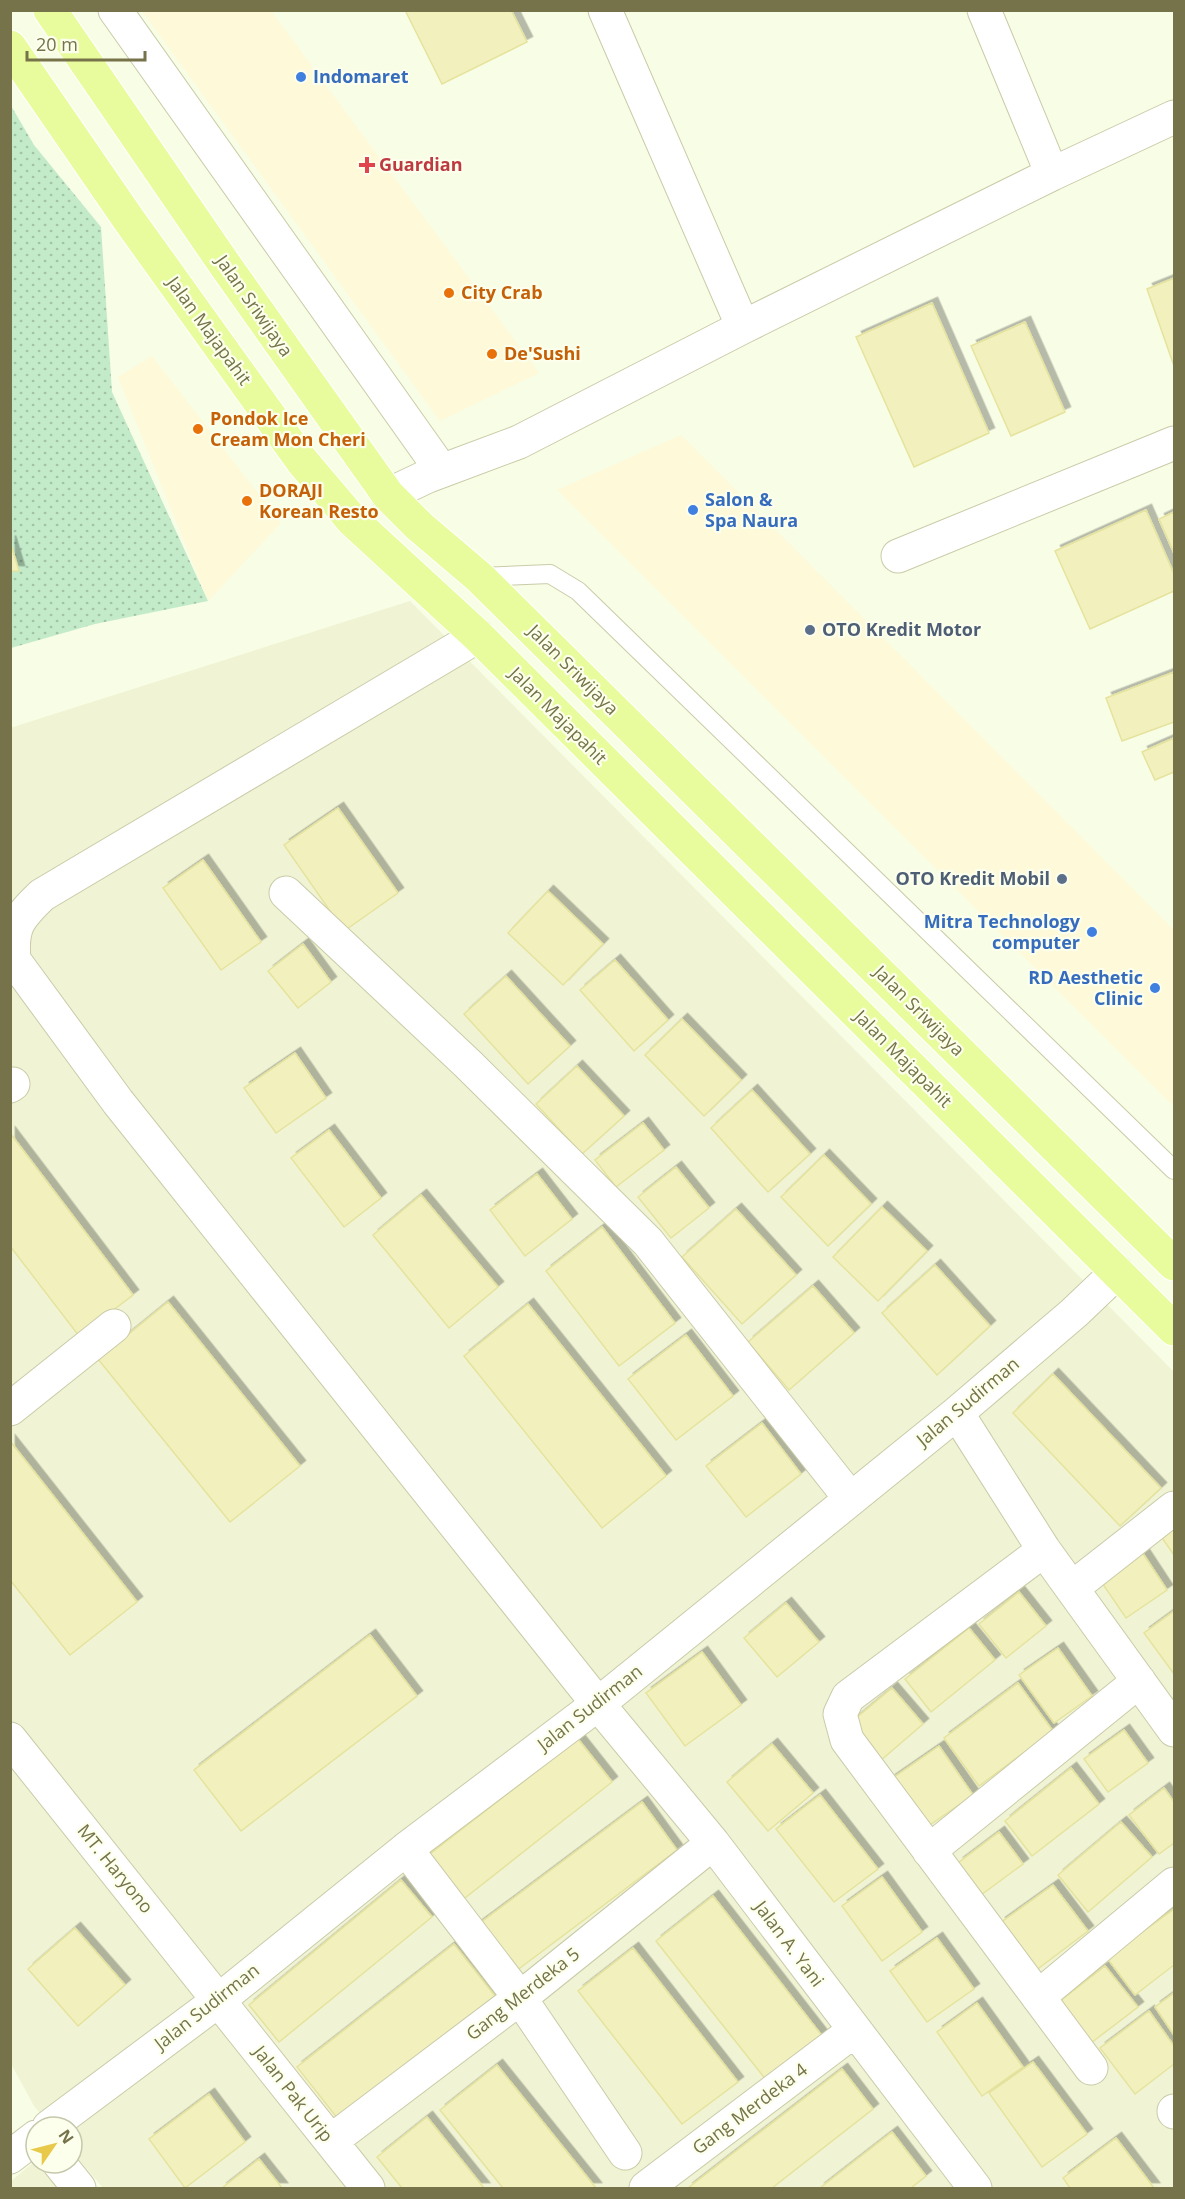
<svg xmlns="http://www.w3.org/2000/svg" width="1185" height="2199" font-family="'Open Sans',sans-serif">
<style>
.residential{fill:#f0f4d4}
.commercial{fill:#fdf9d9}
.grass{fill:url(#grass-dots)}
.building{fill:#f2f1bd;stroke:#e5e39d;stroke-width:1.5;filter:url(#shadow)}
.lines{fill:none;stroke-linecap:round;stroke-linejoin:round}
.service-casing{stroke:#cacba8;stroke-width:20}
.minor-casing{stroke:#cacba8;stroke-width:35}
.primary-casing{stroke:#fff;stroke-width:35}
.service{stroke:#fff;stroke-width:18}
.minor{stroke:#fff;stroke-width:33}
.primary{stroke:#e8fc9d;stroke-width:33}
.shop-dot{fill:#3f7fe0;stroke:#fbffec;stroke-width:2}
.health-dot{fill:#e0444e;stroke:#fbffec;stroke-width:2}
.food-dot{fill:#e8710a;stroke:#fbffec;stroke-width:2}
.service-dot{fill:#5c6f8a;stroke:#fbffec;stroke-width:2}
.labels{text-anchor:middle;stroke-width:4.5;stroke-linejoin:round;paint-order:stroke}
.shop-label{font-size:18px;font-weight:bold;fill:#366cbe;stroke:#fbffec;text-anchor:start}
.health-label{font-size:18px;font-weight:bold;fill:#be3a42;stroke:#fbffec;text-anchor:start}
.food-label{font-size:18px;font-weight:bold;fill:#c56008;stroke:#fbffec;text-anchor:start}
.street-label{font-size:18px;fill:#76734a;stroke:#fbffec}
.service-label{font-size:18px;font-weight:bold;fill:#4e5e75;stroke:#fbffec;text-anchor:start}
</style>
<defs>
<pattern id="grass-dots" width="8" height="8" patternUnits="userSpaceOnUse" patternTransform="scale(1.5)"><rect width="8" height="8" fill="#c3ebca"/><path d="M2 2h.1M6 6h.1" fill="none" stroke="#a3c3a6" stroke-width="1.8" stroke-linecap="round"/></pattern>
<filter id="shadow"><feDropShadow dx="5.5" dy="-5.5" stdDeviation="0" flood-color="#0004"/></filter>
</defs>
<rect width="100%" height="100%" fill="#f8fde5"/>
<path class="residential" d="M410 601 1174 1372V2188H103L72 2151V2127H52L34 2106 10 2062V728Z
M35 2161 58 2188H11V2181Z"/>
<path class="commercial" d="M142 11H271L539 373 440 421Z
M152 356 281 523 208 601 118 377Z
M681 435 1174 930V1107L557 490Z"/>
<path class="grass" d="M10 104 34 145 101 227 112 392 208 601 95 624 11 648Z"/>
<path class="building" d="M405 10H511L527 42 442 84Z
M1174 278V366L1147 289Z
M932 303 989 433 914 467 856 337Z
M1025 322 1065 412 1011 436 971 346Z
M1146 510 1174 574V591L1090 629 1055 551Z
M1174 512V553L1159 519Z
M10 541 19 571H10Z
M1174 672V722L1122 741 1106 698Z
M1174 738V772L1155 780 1142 752Z
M338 808 398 893 344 931 284 845Z
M203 860 261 942 221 970 163 888Z
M548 891 603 944 563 985 508 933Z
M303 944 331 982 298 1008 268 971Z
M615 960 668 1020 634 1051 580 990Z
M506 976 570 1046 528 1084 464 1014Z
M682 1019 741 1080 704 1116 645 1055Z
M295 1053 326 1098 276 1133 244 1088Z
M577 1066 624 1116 582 1154 536 1104Z
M752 1090 810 1154 768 1192 711 1128Z
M643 1123 664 1150 616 1187 595 1160Z
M329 1130 381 1198 344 1227 291 1158Z
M10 1133 133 1295 79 1336 10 1246Z
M824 1155 871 1204 828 1246 781 1197Z
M676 1167 709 1208 671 1238 638 1197Z
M537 1174 572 1219 525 1256 490 1210Z
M421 1195 498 1287 449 1328 373 1235Z
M882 1207 927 1251 878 1301 833 1257Z
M736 1209 796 1275 742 1324 682 1257Z
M602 1227 675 1323 619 1366 546 1271Z
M935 1265 990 1326 937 1375 882 1313Z
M813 1286 854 1333 789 1390 748 1342Z
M168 1302 300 1466 230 1522 98 1359Z
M528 1304 666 1476 602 1528 464 1356Z
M686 1335 733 1396 676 1440 628 1379Z
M1053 1374 1161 1488 1120 1526 1013 1413Z
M762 1423 801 1474 746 1517 706 1466Z
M10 1441 137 1602 70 1655 10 1580Z
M1174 1525V1555L1160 1535Z
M1140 1549 1167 1590 1126 1618 1098 1577Z
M1019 1592 1046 1626 1006 1658 979 1624Z
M786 1603 819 1642 777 1677 744 1638Z
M1174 1611V1674L1144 1633Z
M969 1628 995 1660 931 1712 905 1679Z
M370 1635 417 1696 241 1831 194 1770Z
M1058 1648 1092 1696 1054 1723 1019 1675Z
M702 1652 741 1705 685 1746 646 1693Z
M1018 1683 1053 1731 979 1786 944 1738Z
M892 1688 923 1724 880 1761 849 1724Z
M1124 1730 1148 1763 1108 1792 1084 1759Z
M578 1739 612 1782 456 1905 421 1861Z
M772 1744 813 1793 768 1831 727 1782Z
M939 1746 973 1795 924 1829 890 1780Z
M1071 1768 1099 1804 1032 1856 1005 1821Z
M1164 1788 1174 1802V1843L1159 1854 1129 1815Z
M820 1795 878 1869 834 1902 776 1829Z
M642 1802 677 1850 512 1974 476 1926Z
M1121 1822 1152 1857 1088 1912 1058 1875Z
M999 1832 1023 1864 981 1895 958 1863Z
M882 1877 922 1932 882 1961 842 1906Z
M401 1880 432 1917 279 2042 249 2005Z
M1053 1885 1088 1931 1035 1971 1000 1923Z
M713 1896 823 2037 767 2081 656 1941Z
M1174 1909V1965L1135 1995 1107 1958Z
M75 1928 125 1985 78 2026 28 1969Z
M937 1938 974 1989 927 2022 890 1971Z
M454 1944 495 1996 338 2119 297 2067Z
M633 1948 738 2082 682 2124 578 1991Z
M1105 1966 1138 2007 1091 2043 1059 2002Z
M1174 1993V2035L1155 2007Z
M977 2003 1023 2067 982 2096 937 2032Z
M1149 2011 1174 2046V2064L1135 2094 1100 2048Z
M1033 2062 1087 2134 1042 2167 989 2093Z
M497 2065 596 2188H503L440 2110Z
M842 2069 873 2109 772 2188H688Z
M209 2094 245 2142 185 2188 149 2139Z
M427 2117 484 2188H402L377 2157Z
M892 2132 926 2176 911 2188H820Z
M1116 2138 1154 2188H1070L1063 2178Z
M259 2159 282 2188H222Z"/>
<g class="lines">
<g class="service-casing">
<path id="service" d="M479 577 550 574 578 591 1174 1170"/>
</g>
<g class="minor-casing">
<path id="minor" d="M115 10 442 471
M605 10 743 327
M984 10 1052 174
M388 495 428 476 519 442 743 327 1052 174 1174 117
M898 556 1174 443
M478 636 42 895C18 918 11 927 14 960L118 1102 598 1704 713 1843 975 2188
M286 893 468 1064 648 1242 850 1498
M10 1086 13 1084
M10 1409 114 1326
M957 1413 1044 1550 1174 1730
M1044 1550 848 1697 840 1714 847 1740 1091 2068
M1072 1588 1174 1508
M10 1739 368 2188
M406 1849 520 1998 625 2153
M929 1851 1139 1681
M1038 1997 1174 1884
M1174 2112V2111
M49 2127 219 2000 406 1849 598 1704 957 1413 1074 1313 1117 1272
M331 2141 520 1998 713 1843
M10 2157 36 2137
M59 2163 79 2188
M646 2188 855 2030"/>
</g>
<g class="primary-casing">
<path id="primary" d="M50 10 225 265 388 495 419 526 479 577 1174 1264
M10 47 129 220 302 461 352 520 478 636 1174 1329"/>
</g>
<use href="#service" class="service"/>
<use href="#minor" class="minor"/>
<use href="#primary" class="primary"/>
</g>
<g class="shop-dot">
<circle cx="301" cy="77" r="6"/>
<circle cx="693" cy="510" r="6"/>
<circle cx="1092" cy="932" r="6"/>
<circle cx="1155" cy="988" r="6"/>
</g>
<path class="health-dot" d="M364 156h6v6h6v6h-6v6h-6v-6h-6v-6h6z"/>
<g class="food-dot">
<circle cx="449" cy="293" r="6"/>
<circle cx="492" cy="354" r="6"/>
<circle cx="198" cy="429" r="6"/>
<circle cx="247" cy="501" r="6"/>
</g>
<g class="service-dot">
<circle cx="810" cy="630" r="6"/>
<circle cx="1062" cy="879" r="6"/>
</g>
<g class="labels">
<g class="shop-label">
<text x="313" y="83">Indomaret</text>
<text x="705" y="506">Salon &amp;<tspan x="705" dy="21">Spa Naura</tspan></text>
<text x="1080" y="928" text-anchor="end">Mitra Technology<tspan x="1080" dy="21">computer</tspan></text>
<text x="1143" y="984" text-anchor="end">RD Aesthetic<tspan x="1143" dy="21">Clinic</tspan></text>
</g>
<g class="health-label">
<text x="379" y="171">Guardian</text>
</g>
<g class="food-label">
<text x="461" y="299">City Crab</text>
<text x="504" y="360">De'Sushi</text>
<text x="210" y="425">Pondok Ice<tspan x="210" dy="21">Cream Mon Cheri</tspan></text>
<text x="259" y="497">DORAJI<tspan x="259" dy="21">Korean Resto</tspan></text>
</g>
<g class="street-label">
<text transform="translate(254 306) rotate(55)" y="6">Jalan Sriwijaya</text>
<text transform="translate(209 331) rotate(54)" y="6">Jalan Majapahit</text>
<text transform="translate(573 670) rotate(45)" y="6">Jalan Sriwijaya</text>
<text transform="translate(558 716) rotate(45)" y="6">Jalan Majapahit</text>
<text transform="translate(919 1011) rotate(45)" y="6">Jalan Sriwijaya</text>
<text transform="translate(903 1059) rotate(45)" y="6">Jalan Majapahit</text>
<text transform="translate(968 1402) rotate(-40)" y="6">Jalan Sudirman</text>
<text transform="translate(590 1708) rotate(-38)" y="6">Jalan Sudirman</text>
<text transform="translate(115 1869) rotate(51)" y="6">MT. Haryono</text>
<text transform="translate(789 1944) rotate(53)" y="6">Jalan A. Yani</text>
<text transform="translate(523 1994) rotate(-38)" y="6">Gang Merdeka 5</text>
<text transform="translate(207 2007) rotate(-38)" y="6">Jalan Sudirman</text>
<text transform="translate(293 2094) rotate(52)" y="6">Jalan Pak Urip</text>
<text transform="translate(750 2109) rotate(-37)" y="6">Gang Merdeka 4</text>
</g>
<g class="service-label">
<text x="822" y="636">OTO Kredit Motor</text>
<text x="1050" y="885" text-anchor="end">OTO Kredit Mobil</text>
</g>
</g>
<rect width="1185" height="2199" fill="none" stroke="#76734a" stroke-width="24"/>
<g transform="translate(54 2145) rotate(55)"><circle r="28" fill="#fbffec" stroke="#c6c7ab" stroke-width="1.5"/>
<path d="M0-4.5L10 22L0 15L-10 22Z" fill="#e8c949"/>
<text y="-9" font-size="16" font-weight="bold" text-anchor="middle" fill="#76734a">N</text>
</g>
<path d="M27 51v9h118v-9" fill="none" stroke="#76734a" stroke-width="3"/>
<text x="36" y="51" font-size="18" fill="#76734a" stroke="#fbffec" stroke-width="4.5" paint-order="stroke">20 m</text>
</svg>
